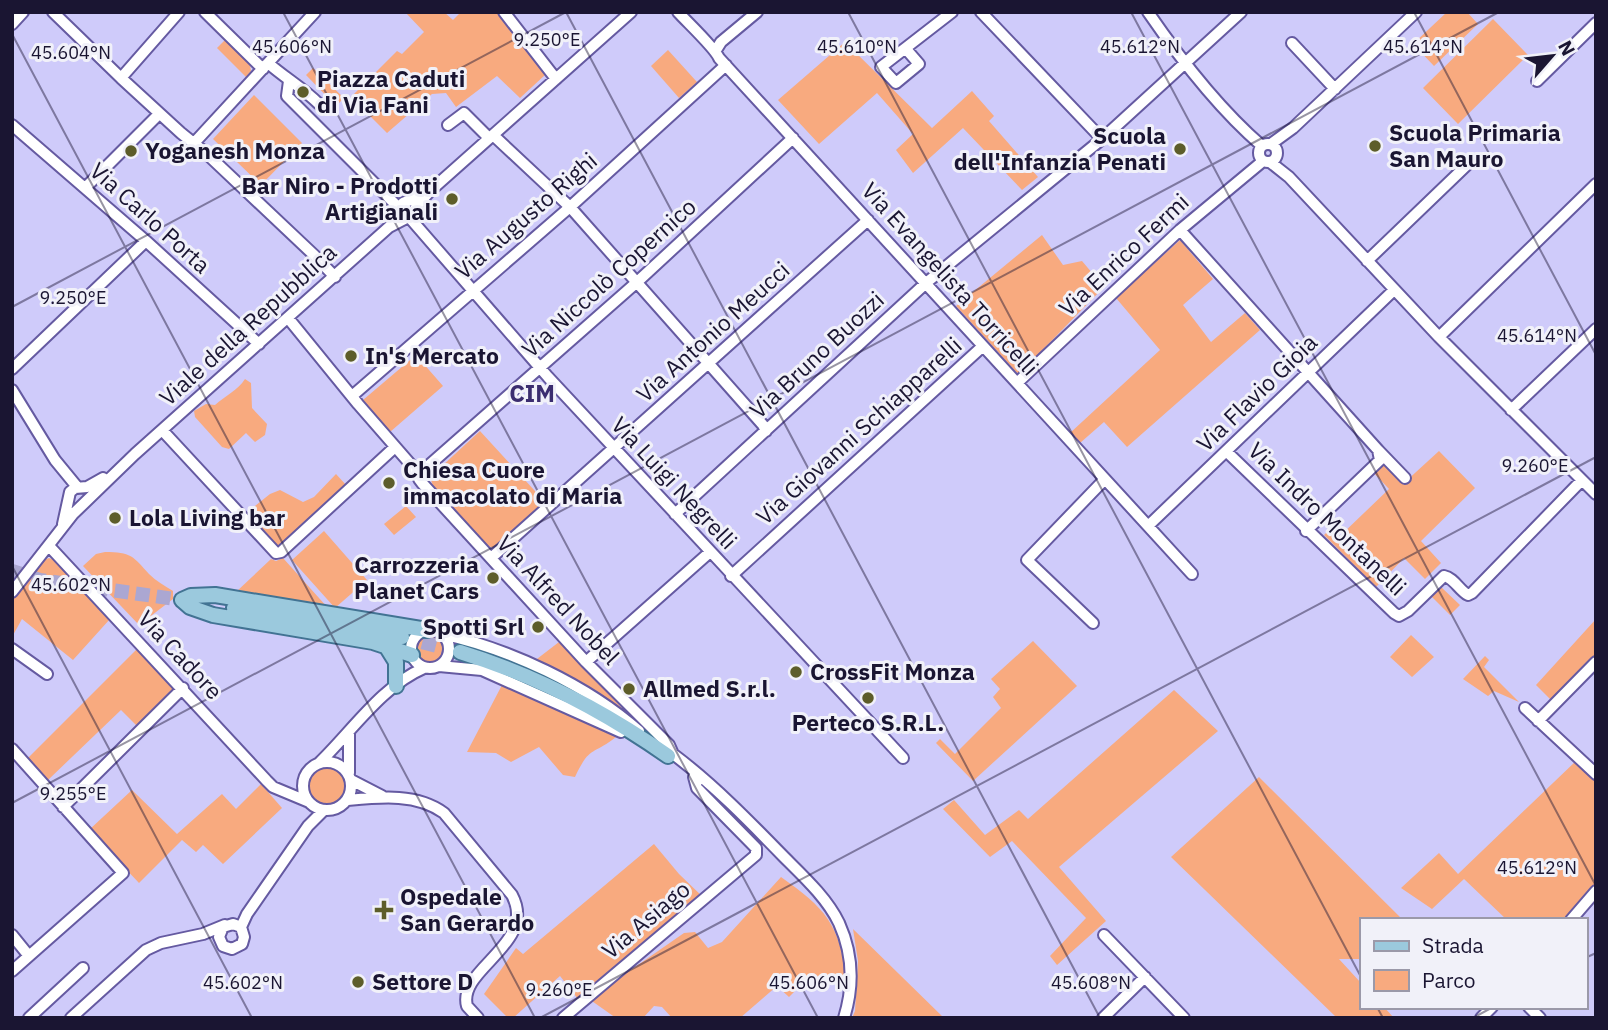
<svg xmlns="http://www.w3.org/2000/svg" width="1608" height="1030" font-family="'IBM Plex Sans',sans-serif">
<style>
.green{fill:#f8aa7f}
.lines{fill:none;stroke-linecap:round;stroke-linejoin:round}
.major-tunnel{stroke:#aba7d2;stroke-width:14;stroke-dasharray:14 7;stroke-linecap:butt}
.minor-casing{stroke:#655aa1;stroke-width:14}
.major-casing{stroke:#427393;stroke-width:18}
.minor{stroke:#fff;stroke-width:10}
.major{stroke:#9bc9dd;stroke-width:14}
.ticks{fill:none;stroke:#1a1532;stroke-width:2;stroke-opacity:0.45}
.poi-dot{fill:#5d5d2a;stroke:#f1f1f9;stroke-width:2.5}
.labels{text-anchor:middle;stroke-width:6;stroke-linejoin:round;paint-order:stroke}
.poi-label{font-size:23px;font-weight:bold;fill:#1a1532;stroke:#f1f1f9;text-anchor:start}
.street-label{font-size:23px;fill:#1a1532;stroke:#f1f1f9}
.neighbourhood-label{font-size:24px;font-weight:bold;fill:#3b2d6f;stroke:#f1f1f9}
.ticks-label{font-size:18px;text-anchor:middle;fill:#1a1532;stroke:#f1f1f9;stroke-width:6;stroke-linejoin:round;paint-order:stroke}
</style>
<rect width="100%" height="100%" fill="#cfcbfa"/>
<path class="green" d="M405 12H444L453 20 461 12H498L545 75 520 98 497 76 456 107 446 93 432 94 387 133 351 97 397 51 402 54 424 32Z
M1447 12H1467L1478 24 1434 66 1413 44Z
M1493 19 1528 55 1458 124 1423 88Z
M225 40 250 65 251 71 246 77 217 48Z
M845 42 932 128 972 91 994 116 989 121 1038 177 1022 190 963 128 913 173 896 150 913 134 877 93 819 144 778 100Z
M668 50 697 82 679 98 651 66Z
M313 68 344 98 336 106 306 75Z
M254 95 302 143 261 185 213 139Z
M1042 235 1063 265 1082 261 1104 287 1022 371 1017 373 956 306Z
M1180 240 1213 279 1183 305 1211 342 1245 313 1260 330 1127 447 1104 422 1080 443 1070 433 1160 350 1116 298Z
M416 355 443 386 390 432 363 400Z
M245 379 251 383 252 408 267 424 265 435 255 442 246 433 229 449 222 447 195 417 194 411 206 404 215 405C225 396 238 390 245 379Z
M480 431 545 502 495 548 487 546 433 486 430 477Z
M1439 451 1475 488 1421 541 1441 563 1425 579 1404 558 1376 587 1324 535 1330 529 1340 536 1389 489 1374 473 1384 463 1404 483Z
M336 474 347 486 281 546 276 547 245 514 270 494 280 490 303 502 314 497Z
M406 506 416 517 394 535 384 524Z
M324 531 367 580 335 608 292 560Z
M105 552C131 552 133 556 149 574 156 581 165 586 173 591V599L139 625 83 566 96 554Z
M49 558 54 560 110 619 73 660 22 619 12 637V601L44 560Z
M283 558 328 608 236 592 271 559 276 561Z
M1440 586 1460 605 1450 615 1431 596Z
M1596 619V658L1553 702 1536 685Z
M1411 635 1434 657 1412 677 1390 657Z
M416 649a14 14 0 1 1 28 0a14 14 0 1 1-28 0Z
M1033 641 1077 686 973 781 936 743 940 739 955 754 1001 708 993 697 1000 689 991 679Z
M559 642 623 709 533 662Z
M137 649 176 689 138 727 121 710 48 780 27 759Z
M1485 656 1489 660 1484 667 1519 702 1494 691 1488 696 1463 679Z
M502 685 581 721 609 729 616 737C592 756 590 745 575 777L563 775 539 747 511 762 496 753 467 752Z
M1174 690 1218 731 1059 867 1106 921 1057 965 1050 956 1086 918 1012 841 990 857 943 809 954 800 985 835 1019 810 1028 819Z
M1577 760 1596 777V884L1563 920H1507L1464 879 1432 909 1401 888 1439 853 1458 874Z
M305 786a21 21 0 1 1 42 0a21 21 0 1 1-42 0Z
M1259 777 1403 920H1361V959H1339L1361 983V1007H1384L1394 1018H1337L1171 857Z
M261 784 282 808 223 864 203 845 196 852 182 840 139 883 89 830 132 790 177 834 222 794 236 809Z
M654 844 679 874 705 899 578 999 560 976 513 1018H508L484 994 516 948 523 954Z
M781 877C825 908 840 924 846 979L833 977 806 980 789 997 777 986 740 1018H672L662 1007 654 1006 643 1018H616L589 999 684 933 695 932 708 948 722 942Z
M853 929 944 1018H852L855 1011 858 961Z"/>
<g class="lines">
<path class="major-tunnel" d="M12 571 40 580 182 600
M402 637 460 652"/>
<g class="minor-casing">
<path id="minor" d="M53 12 121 78 181 133 207 154 315 256 335 277
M205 12 263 69
M504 12 556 79
M678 12C687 22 715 48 719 58L1192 574
M981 12 1102 139
M1148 12C1181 60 1218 108 1262 146
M12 24 23 12
M1292 43 1335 89
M906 49 919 64 896 83 881 67 952 12
M716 50 721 42 757 12
M268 63C285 78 303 88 319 104
M121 78 179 12
M289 81 287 96 401 210
M1537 81 1596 23
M12 125 146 241 259 344
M448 125 464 113 489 138
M493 135 570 207 763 425 766 431
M195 142 315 12
M1259 153a9 9 0 1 1 18 0a9 9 0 1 1-18 0Z
M1271 144 1293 128 1416 12
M1270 162 1289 177 1439 337 1596 494
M85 188 159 114
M399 214 403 203 425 194
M409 217 548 377 903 758
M1180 230 1378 450 1380 460 1306 531
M1367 261 1470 162
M288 318 358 404 419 474V479L422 483 586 662 669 745 673 754C713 784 749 821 784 857 803 876 827 898 839 923 853 954 854 986 844 1018
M1439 337 1596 184
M12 369 146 241
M1017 383 1180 230 1263 161
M12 390 55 460 78 488
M352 396 570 207 726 65
M1511 410 1596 329
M162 430 276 553 281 552 395 447
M1378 450 1405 478
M1227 452 1394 613 1399 616 1408 611 1444 576C1454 578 1459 590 1468 595L1472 593 1582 480
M419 474 636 283 793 138
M675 514 926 283 1102 139 1241 12
M63 524 70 492 75 488 87 487 103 478
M1148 526 1394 290
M49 546 267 781 273 787 309 802
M491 558 868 220
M731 576 983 346
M12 592 73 514 135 454 389 227 414 214 416 207 430 191 631 12
M1093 623 1027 560 1105 479
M411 649a19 19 0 1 1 38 0a19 19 0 1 1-38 0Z
M442 634C510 649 587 685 639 731
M12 649 47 674
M586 662 710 552
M439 666 482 670 621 732
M1525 708 1596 774
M1538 721 1596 662
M349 734V773
M12 749 123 873 12 971
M303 786a24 24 0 1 1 48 0a24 24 0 1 1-48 0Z
M320 762C352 731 382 686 424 668
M351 780 382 796
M348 800C380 797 417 793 444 813L512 895C538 944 457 969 467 1006L478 1018
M63 807 183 688
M1571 920 1596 891
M241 927 233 924 223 927 219 937 223 946 232 949 242 944 244 937 241 927 247 914 308 826 324 810
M12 935 29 956
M1104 935 1184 1018
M1529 1007 1540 1018
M29 1018 83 968
M71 1018 146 950 161 943 203 934 225 925
M563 1018 756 855V848L697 788 694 777
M1103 1018 1145 977
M1481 1018 1492 1007"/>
</g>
<g class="major-casing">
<path id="major" d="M182 600 191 596 215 595 427 630
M182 600 190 607 213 615 373 642 412 655
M234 608 402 637
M386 646 396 662V686
M460 652C535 675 604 711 668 756"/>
</g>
<use href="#minor" class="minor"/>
<use href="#major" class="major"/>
</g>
<path class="ticks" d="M283 12 818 1018M566 12 1100 1018M848 12 1361 977M1131 12 1596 886M1414 12 1596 355M12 34 535 1018M12 307 566 12M12 566 252 1018M12 803 1499 12M1585 958 1596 953M1377 1007 1383 1018M540 1018 1596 457M1473 1018 1493 1007"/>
<g class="poi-dot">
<circle cx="303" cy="92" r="7"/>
<circle cx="1375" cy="146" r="7"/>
<circle cx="1180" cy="149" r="7"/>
<circle cx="131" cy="151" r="7"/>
<circle cx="452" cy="199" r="7"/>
<circle cx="351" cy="356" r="7"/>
<circle cx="389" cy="483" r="7"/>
<circle cx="115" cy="518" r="7"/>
<circle cx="493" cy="578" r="7"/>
<circle cx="538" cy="627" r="7"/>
<circle cx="796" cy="672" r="7"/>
<circle cx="629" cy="689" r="7"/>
<circle cx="868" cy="698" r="7"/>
<path d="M380.5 899.5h7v7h7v7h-7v7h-7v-7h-7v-7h7z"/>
<circle cx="358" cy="982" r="7"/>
</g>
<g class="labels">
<g class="poi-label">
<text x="317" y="87">Piazza Caduti<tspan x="317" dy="26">di Via Fani</tspan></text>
<text x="1389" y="141">Scuola Primaria<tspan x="1389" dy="26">San Mauro</tspan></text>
<text x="1166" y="144" text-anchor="end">Scuola<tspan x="1166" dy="26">dell'Infanzia Penati</tspan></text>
<text x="145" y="159">Yoganesh Monza</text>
<text x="438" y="194" text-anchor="end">Bar Niro - Prodotti<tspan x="438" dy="26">Artigianali</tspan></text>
<text x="365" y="364">In's Mercato</text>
<text x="403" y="478">Chiesa Cuore<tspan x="403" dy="26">immacolato di Maria</tspan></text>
<text x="129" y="526">Lola Living bar</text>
<text x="479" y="573" text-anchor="end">Carrozzeria<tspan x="479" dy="26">Planet Cars</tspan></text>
<text x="524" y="635" text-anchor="end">Spotti Srl</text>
<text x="810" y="680">CrossFit Monza</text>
<text x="643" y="697">Allmed S.r.l.</text>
<text x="868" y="731" text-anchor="middle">Perteco S.R.L.</text>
<text x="400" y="905">Ospedale<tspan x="400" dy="26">San Gerardo</tspan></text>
<text x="372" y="990">Settore D</text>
</g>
<g class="street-label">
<text transform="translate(526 216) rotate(-41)" y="8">Via Augusto Righi</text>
<text transform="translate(150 218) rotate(42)" y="8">Via Carlo Porta</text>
<text transform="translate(1124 255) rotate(-43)" y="8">Via Enrico Fermi</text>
<text transform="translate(609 278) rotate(-42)" y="8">Via Niccolò Copernico</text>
<text transform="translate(950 279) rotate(48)" y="8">Via Evangelista Torricelli</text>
<text transform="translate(248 325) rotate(-42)" y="8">Viale della Repubblica</text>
<text transform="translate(713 332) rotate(-42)" y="8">Via Antonio Meucci</text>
<text transform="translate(817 355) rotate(-43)" y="8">Via Bruno Buozzi</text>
<text transform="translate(1257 393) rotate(-44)" y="8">Via Flavio Gioia</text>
<text transform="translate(859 431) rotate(-42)" y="8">Via Giovanni Schiapparelli</text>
<text transform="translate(674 483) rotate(47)" y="8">Via Luigi Negrelli</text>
<text transform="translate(1327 519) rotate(44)" y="8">Via Indro Montanelli</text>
<text transform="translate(558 600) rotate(47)" y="8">Via Alfred Nobel</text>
<text transform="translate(180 655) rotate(47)" y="8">Via Cadore</text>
<text transform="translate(646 920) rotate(-40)" y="8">Via Asiago</text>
</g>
<g class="neighbourhood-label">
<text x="532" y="402">CIM</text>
</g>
</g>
<g class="ticks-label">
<text x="547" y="46">9.250°E</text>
<text x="292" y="53">45.606°N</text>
<text x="857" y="53">45.610°N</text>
<text x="1140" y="53">45.612°N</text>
<text x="1423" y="53">45.614°N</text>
<text x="71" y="59">45.604°N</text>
<text x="73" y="304">9.250°E</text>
<text x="1537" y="342">45.614°N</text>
<text x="1535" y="472">9.260°E</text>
<text x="71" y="591">45.602°N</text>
<text x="73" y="800">9.255°E</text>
<text x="1537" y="874">45.612°N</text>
<text x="243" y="989">45.602°N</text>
<text x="809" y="989">45.606°N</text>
<text x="1091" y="989">45.608°N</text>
<text x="559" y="996">9.260°E</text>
</g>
<rect width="1608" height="1030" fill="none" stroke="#1a1532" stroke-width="28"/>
<rect x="1360" y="918" width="228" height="91" fill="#f1f1f9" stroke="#9b99a9" stroke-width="2"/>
<rect x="1374" y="941" width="35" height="10" fill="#9bc9dd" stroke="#9b99a9" stroke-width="2"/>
<text x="1422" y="953" font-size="21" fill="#1a1532">Strada</text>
<rect x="1374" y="970" width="35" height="21" fill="#f8aa7f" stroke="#9b99a9" stroke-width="2"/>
<text x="1422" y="988" font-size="21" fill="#1a1532">Parco</text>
<g transform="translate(1552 56) rotate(62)" stroke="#f1f1f9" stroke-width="5" paint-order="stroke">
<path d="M0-5L12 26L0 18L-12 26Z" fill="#1a1532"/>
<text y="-10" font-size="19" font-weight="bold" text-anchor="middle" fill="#1a1532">N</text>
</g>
</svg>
